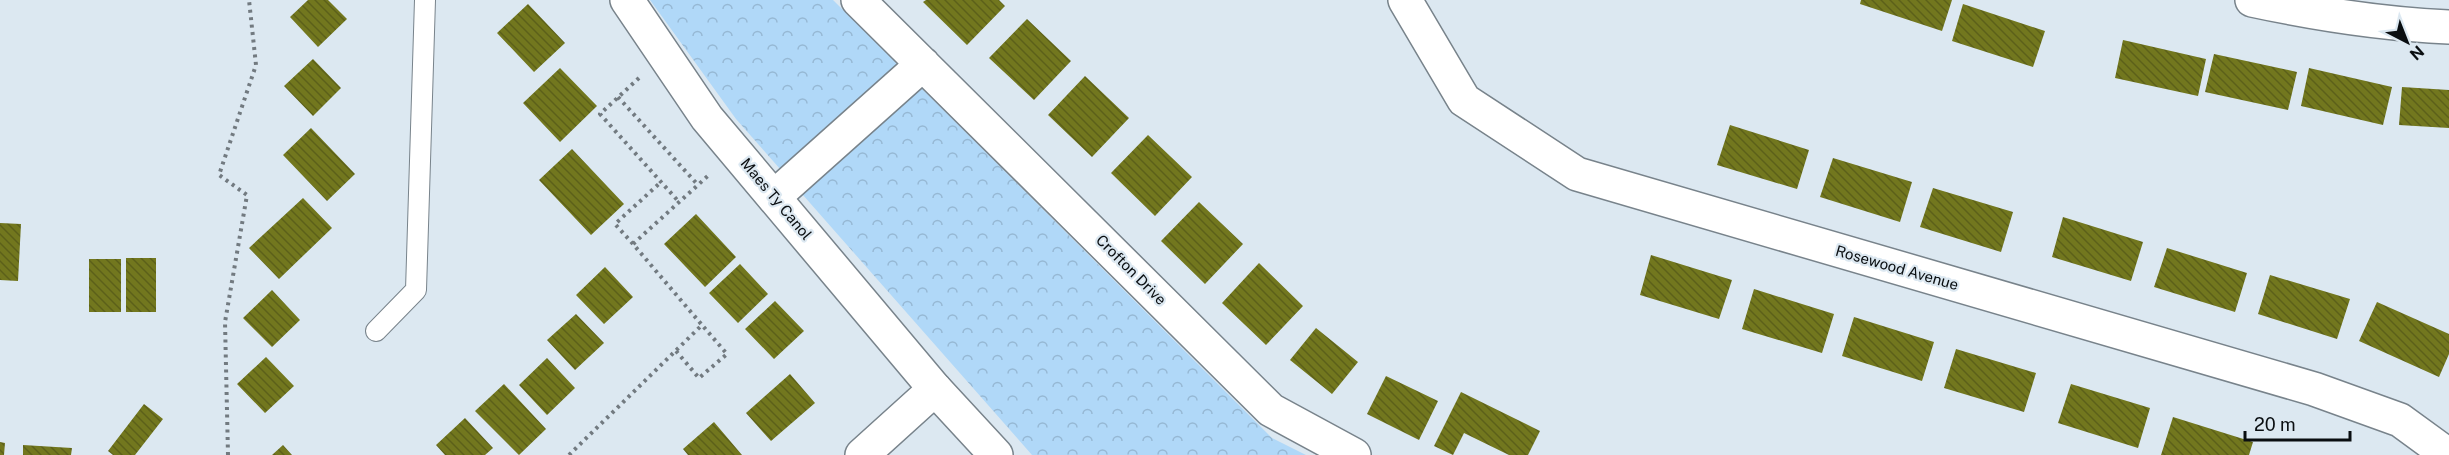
<svg xmlns="http://www.w3.org/2000/svg" width="2449" height="455" font-family="'Public Sans',sans-serif">
<style>
.park{fill:url(#park-crowns)}
.building{fill:url(#building-back-hatch)}
.lines{fill:none;stroke-linecap:round;stroke-linejoin:round}
.lane-casing{stroke:#78838b;stroke-width:22}
.street-casing{stroke:#78838b;stroke-width:36}
.secondary-casing{stroke:#78838b;stroke-width:36}
.path{stroke:#727a80;stroke-width:4;stroke-dasharray:3 4.5;stroke-linecap:butt}
.lane{stroke:#fff;stroke-width:20}
.street{stroke:#fff;stroke-width:33}
.secondary{stroke:#fff;stroke-width:33}
.labels{text-anchor:middle;stroke-width:4.5;stroke-linejoin:round;paint-order:stroke}
.street-label{font-size:15px;fill:#0a0e11;stroke:#dce8f1}
</style>
<defs>
<pattern id="park-crowns" width="20" height="18" patternUnits="userSpaceOnUse" patternTransform="scale(1.5)"><rect width="20" height="18" fill="#b0d8f8"/><path d="M2 6a3 3 0 1 1 6 0M12 15a3 3 0 1 1 6 0" fill="none" stroke="#96b8d4"/></pattern>
<pattern id="building-back-hatch" width="6" height="6" patternUnits="userSpaceOnUse" patternTransform="scale(1.5)"><rect width="6" height="6" fill="#72771e"/><path d="M-1 5l2 2M0 0l6 6M5-1l2 2" fill="none" stroke="#5c6019"/></pattern>
</defs>
<rect width="100%" height="100%" fill="#dce8f1"/>
<path class="park" d="M650 0H833L1272 438 1306 455H1032L736 119Z"/>
<path class="building" d="M308 0H328L347 19 318 47 290 17Z
M926 0H999L1005 6 967 45 923 2Z
M1861 0H1952L1942 31 1860 4Z
M528 4 565 43 534 72 497 33Z
M1963 4 2045 31 2033 67 1952 41Z
M1027 19 1071 61 1034 100 989 58Z
M2123 40 2206 59 2198 96 2115 78Z
M2214 54 2297 72 2288 110 2205 92Z
M313 59 341 88 313 116 284 86Z
M560 68 597 106 560 142 523 103Z
M2309 68 2392 87 2383 125 2301 106Z
M1085 76 1129 118 1092 157 1048 115Z
M2402 87 2449 90V128L2399 125Z
M1730 125 1809 150 1797 189 1717 165Z
M311 128 355 174 327 201 283 155Z
M1148 135 1192 177 1155 216 1111 173Z
M572 149 624 204 591 235 539 180Z
M1833 158 1912 182 1900 222 1820 197Z
M1933 188 2013 212 2001 252 1920 227Z
M303 198 332 228 279 279 249 248Z
M1199 202 1243 244 1205 284 1161 241Z
M696 214 736 257 705 287 664 244Z
M2063 217 2143 242 2131 281 2052 257Z
M0 223 21 224 18 281 0 280Z
M2167 248 2247 273 2235 312 2154 287Z
M1651 255 1732 280 1719 319 1640 295Z
M126 258H156V312H126Z
M89 259H121V312H89Z
M1259 263 1303 306 1266 345 1222 303Z
M740 264 768 294 738 323 709 293Z
M605 267 633 297 604 324 576 295Z
M2270 275 2350 299 2337 339 2258 314Z
M1754 289 1834 314 1822 353 1742 329Z
M272 290 300 320 272 347 243 318Z
M775 301 804 331 774 359 745 329Z
M2377 302 2449 334V354L2439 377 2359 341Z
M576 314 604 343 575 370 547 340Z
M1854 317 1934 342 1922 381 1842 356Z
M1316 328 1358 362 1332 394 1290 360Z
M1956 349 2036 373 2024 412 1944 388Z
M266 357 294 386 265 413 237 384Z
M547 358 575 388 547 415 519 385Z
M790 374 815 403 771 441 746 413Z
M1386 376 1438 401 1419 440 1367 414Z
M504 384 546 429 519 455 475 411Z
M2071 384 2150 408 2138 448 2058 423Z
M1461 392 1540 431 1528 455H1509L1464 433 1453 455 1434 446Z
M144 404 163 419 135 455H113L108 451Z
M2173 417 2253 442 2249 455H2161Z
M465 418 493 448 485 455H445L436 445Z
M714 422 742 455H688L683 449Z
M0 442 5 443 4 455H0Z
M23 445 72 448 71 455H23Z
M283 445 292 455H272Z"/>
<g class="lines">
<g class="lane-casing">
<path id="lane" d="M376 331 416 290 425 0"/>
</g>
<g class="street-casing">
<path id="street" d="M858 0 1271 410 1354 455
M1405 0 1464 100 1577 174 2314 389 2400 420 2448 455
M774 197 923 64
M862 455 935 389"/>
</g>
<g class="secondary-casing">
<path id="secondary" d="M627 0 707 118 935 389 996 455
M2252 0C2317 14 2382 24 2449 27"/>
</g>
<path class="path" d="M639 78 600 114 679 202
M618 97 698 185
M633 244 615 224 661 182
M676 351 699 378 727 354 702 325
M228 455 225 322 247 195 219 175 256 65 249 0
M569 455 702 325 633 244 710 174"/>
<use href="#lane" class="lane"/>
<use href="#street" class="street"/>
<use href="#secondary" class="secondary"/>
</g>
<g class="labels">
<g class="street-label">
<text transform="translate(776 199) rotate(50)" y="5">Maes Ty Canol</text>
<text transform="translate(1897 268) rotate(16)" y="5">Rosewood Avenue</text>
<text transform="translate(1131 270) rotate(45)" y="5">Crofton Drive</text>
</g>
</g>
<g transform="translate(2407 42) rotate(138)" stroke="#dce8f1" stroke-width="4.5" paint-order="stroke">
<path d="M0-4.5L10 22L0 15L-10 22Z" fill="#0a0e11"/>
<text y="-9" font-size="16" font-weight="bold" text-anchor="middle" fill="#0a0e11">N</text>
</g>
<path d="M2245 431v9h105v-9" fill="none" stroke="#0a0e11" stroke-width="3"/>
<text x="2254" y="431" font-size="18" fill="#0a0e11" stroke="#dce8f1" stroke-width="4.5" paint-order="stroke">20 m</text>
</svg>
